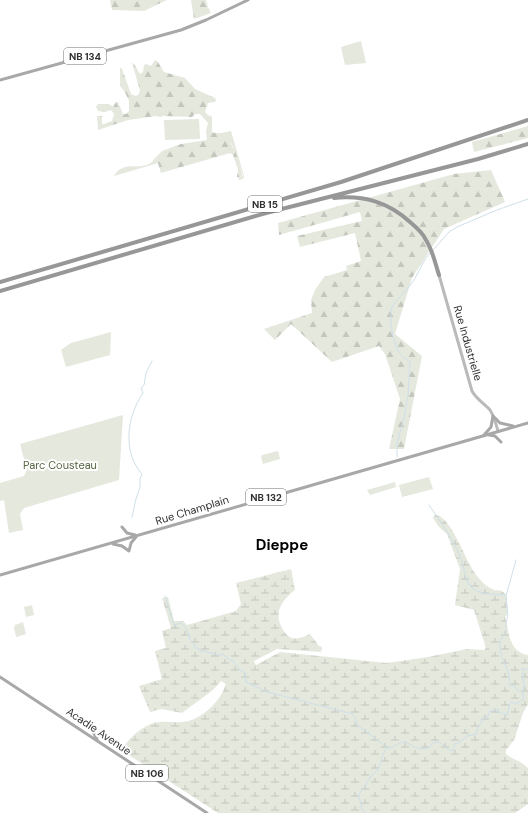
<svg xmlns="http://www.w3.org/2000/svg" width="528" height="813" font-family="'DM Sans',sans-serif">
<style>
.green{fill:#e4e8dd}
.forest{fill:url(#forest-firs)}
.wetland{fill:url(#wetland-marsh)}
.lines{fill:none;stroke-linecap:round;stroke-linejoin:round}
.stream{stroke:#cee0e9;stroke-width:1}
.secondary{stroke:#bababa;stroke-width:3}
.primary{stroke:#a8a8a8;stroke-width:3}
.highway{stroke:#979797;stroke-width:4}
.labels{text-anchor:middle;stroke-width:4;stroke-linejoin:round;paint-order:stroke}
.shield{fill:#fff;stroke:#6e6e6e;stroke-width:1}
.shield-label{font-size:10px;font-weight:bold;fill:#303030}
.street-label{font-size:11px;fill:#303030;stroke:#fff}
.park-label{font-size:11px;fill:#566742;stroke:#fff}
.district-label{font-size:15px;font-weight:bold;fill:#000;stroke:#fff}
</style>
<defs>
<pattern id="forest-firs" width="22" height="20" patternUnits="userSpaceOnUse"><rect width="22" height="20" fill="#e4e8dd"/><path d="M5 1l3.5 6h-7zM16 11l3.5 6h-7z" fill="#c4c7be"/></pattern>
<pattern id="wetland-marsh" width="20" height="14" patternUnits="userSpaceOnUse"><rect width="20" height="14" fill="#e4e8dd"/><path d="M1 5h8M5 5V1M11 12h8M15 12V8" fill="none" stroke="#c4c7be"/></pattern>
</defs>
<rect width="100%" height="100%" fill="#fff"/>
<path class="green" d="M361 41 366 63 345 65 341 47Z
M199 119 200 139 165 140 164 120Z
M231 131 244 176 243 179 239 180 238 178H241L243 175C237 160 235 144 224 133H222Z
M156 157 158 163 114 176C123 160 138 170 149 164 152 163 154 159 156 157Z
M111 332 110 355 66 367 61 350 71 343Z
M123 415 119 480 24 508 20 514 23 530 9 533 4 500 0 501V483L24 476 27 470 20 444Z
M278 451 280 459 263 464 261 457 262 455Z
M429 477 433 489 402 497 399 485Z
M395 482 396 487 370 495 367 490Z
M32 605 34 615 26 617 24 607Z
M23 622 26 634 16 637 14 628 15 625Z"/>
<path class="forest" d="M110 0H167L144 11 112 10Z
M191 0H206L208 7 211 13 194 19Z
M155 60 158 62 164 72 185 78 195 89 215 98 216 100 215 102 208 103 205 112 208 115 212 117V132L215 133H224L228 135 232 146 235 150 242 174 241 178 237 177 238 169 233 155 230 153 161 173 156 157 162 151 181 144 207 140 206 131 208 123 200 114H195L192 117 163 116 160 117 156 116 128 120 98 130 97 116H102V124H104L112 121 114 114 111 110 104 112 98 111 96 107 98 104H109L113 107 116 102H118L123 114H126L129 111V101L125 92 120 86V68L122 69 131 94 136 96 139 94 140 90 132 63 134 64 140 74 143 72 144 65 146 64 151 66Z
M528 126V138L474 152 472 142Z
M491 170 505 202 444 229 412 278 395 334 422 356 404 449H389L400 399 385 354 379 346 332 362 291 324 275 340 264 329 312 313 311 300 315 290 324 277 347 270 346 266 361 261 355 233 300 247 297 236 362 221 360 212 279 235 278 223 454 174Z"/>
<path class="wetland" d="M435 515C448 514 463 552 469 563 474 573 483 586 494 590 498 591 502 589 505 594 508 599 507 609 507 615L505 617C509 632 509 652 528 655V704L523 713 514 740 506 750V754C514 760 521 761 528 768V804L515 813H218L121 750C130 738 137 730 151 724 161 720 171 723 181 722 196 722 211 709 219 698 222 694 224 689 226 684L221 681 213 690 182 713 161 709 150 712 139 686 162 679 155 651 166 648 162 631 171 628 162 598 168 597 174 621H183L187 625 236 611 241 604 236 583 291 569 295 590C281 601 273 613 283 630 285 633 288 637 292 638 298 640 305 636 310 634L319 646 322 647 321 652 277 649 254 661 256 665 280 652 387 663 428 657 467 649 484 650 486 648 474 610 455 605 460 569 447 534 439 527 433 518Z"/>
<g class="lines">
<path class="stream" d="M433 250 449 232 457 227 497 210 528 199
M397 457V443L403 422 408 396 410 362C406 359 401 356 399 352 393 343 388 317 392 307 397 298 406 292 412 283 419 273 422 261 431 252
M429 505C441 522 452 538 460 556 464 565 464 578 470 586 478 595 495 594 506 595
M132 517 136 499 140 487V479L142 474C122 452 127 416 143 393L141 388 144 385 146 373 152 361
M165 596 174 625 181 623 185 627 190 637 189 639 195 645 194 648H198L199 650 218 655 222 654 234 662 240 670 245 673 246 682 267 692 353 714 356 721V724L388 748C394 748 399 741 406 742 408 743 410 745 412 746 422 750 427 751 434 742 439 741 444 745 447 749L453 751 455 743H459L467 736 477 734C476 726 483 724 482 718H487L490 711 499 709V713H505L507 716 510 703 511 702 515 704 524 699 522 693 515 688V685L509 686C512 677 505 664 501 656L502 655 500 650V640C511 630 503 627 508 616L506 596 516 560
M523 693 524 685 522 668 526 670 528 668
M366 813 362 810 359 796 361 791 365 787 370 777 378 770 385 750 387 748"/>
<path class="secondary" d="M439 275 472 391C476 399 484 403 490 410 494 416 496 424 498 431"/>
<path class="primary" d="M0 80 181 30 206 20 248 0
M493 416 500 423 513 426
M484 435 491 427 493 416
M489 435 495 436 501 442
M122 527 127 533 135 535
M113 544 122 546 129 551 131 543 136 537
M0 575 528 423
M0 677 207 813
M93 725V732L97 739"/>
<path class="highway" d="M334 198C364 195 388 202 410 222 416 227 423 233 426 240 433 251 435 263 439 275
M0 282 341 182 528 120
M0 291 266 213 478 159 528 144"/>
</g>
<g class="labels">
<g class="shield">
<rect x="64" y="48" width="42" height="16" rx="3"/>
<rect x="248" y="196" width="34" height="16" rx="3"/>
<rect x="246" y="489" width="40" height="16" rx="3"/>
<rect x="126" y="765" width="42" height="16" rx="3"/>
</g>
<g class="shield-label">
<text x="85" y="60">NB 134</text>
<text x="265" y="208">NB 15</text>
<text x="266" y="501">NB 132</text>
<text x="147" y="777">NB 106</text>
</g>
<g class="street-label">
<text transform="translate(468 343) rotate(74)" y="4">Rue Industrielle</text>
<text transform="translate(192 510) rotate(-17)" y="4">Rue Champlain</text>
<text transform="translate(99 731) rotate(34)" y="4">Acadie Avenue</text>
</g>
<g class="park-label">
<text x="60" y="469">Parc Cousteau</text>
</g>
<g class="district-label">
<text x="282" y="550">Dieppe</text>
</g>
</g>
</svg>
